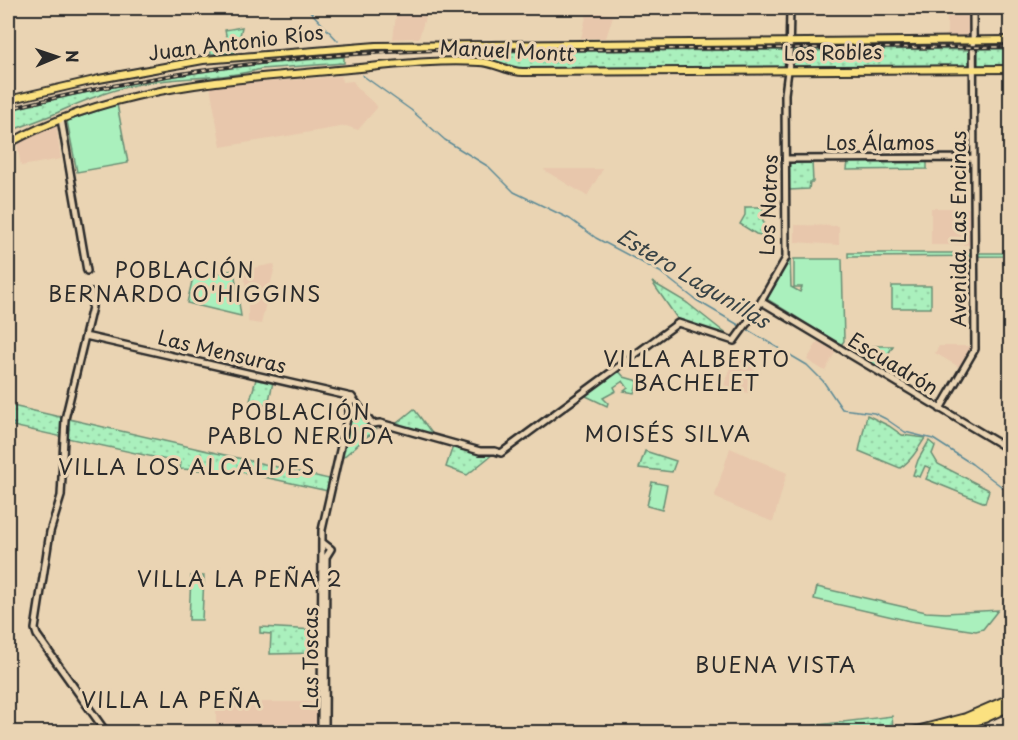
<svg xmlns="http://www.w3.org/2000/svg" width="1018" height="740" font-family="'Playpen Sans',sans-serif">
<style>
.built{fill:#e8c7ac}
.green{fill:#aaf0bd;stroke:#6a8e74;stroke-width:1.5}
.park{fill:url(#park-dots);stroke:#6a8e74;stroke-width:1.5}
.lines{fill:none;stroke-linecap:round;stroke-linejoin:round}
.stream{stroke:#5d8a96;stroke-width:1.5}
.secondary-casing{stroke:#2b2b2b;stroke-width:10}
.primary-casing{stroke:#2b2b2b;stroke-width:10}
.highway-casing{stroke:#2b2b2b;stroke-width:12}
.secondary{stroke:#ead4b3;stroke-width:5}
.primary{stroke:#fbe180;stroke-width:6}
.highway{stroke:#fbe180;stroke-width:8}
.rail-casing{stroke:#2b2b2b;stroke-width:4}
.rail{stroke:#ead4b3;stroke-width:1.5;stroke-dasharray:4.5;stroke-linecap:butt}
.labels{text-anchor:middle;stroke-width:6;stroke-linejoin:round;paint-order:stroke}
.street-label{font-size:20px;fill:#2b2b2b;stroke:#ead4b3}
.neighbourhood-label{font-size:21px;letter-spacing:1.5px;fill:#2b2b2b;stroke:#ead4b3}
.water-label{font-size:21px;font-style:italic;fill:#384346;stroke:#ead4b3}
</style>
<defs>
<pattern id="park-dots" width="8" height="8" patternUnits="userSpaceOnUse" patternTransform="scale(1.5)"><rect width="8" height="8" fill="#aaf0bd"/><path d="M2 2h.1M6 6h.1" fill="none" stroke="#92cea3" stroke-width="1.8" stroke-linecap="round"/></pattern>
</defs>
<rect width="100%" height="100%" fill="#ead4b3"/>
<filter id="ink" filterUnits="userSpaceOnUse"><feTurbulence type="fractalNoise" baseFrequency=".0167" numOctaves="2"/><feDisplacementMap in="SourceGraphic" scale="12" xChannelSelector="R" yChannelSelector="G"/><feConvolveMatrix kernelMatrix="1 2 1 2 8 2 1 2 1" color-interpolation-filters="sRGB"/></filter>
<g filter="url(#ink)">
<path class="built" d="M397 8H404L426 14 419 38 393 39Z
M947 8H971V37L949 38 947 35Z
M588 9 613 16 606 38H581Z
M341 76 342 82 353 81 358 89 377 106V108L358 130 346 126 221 147 210 86Z
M56 125 61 159 21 166 17 144 28 137Z
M545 169H603L587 196 544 170Z
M931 208H970V245H931Z
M795 225 839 226V245L795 242Z
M273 264 275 266 261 324 248 322V302L243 270Z
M818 341 836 351 825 371 807 360Z
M939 346H972V349L961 368 935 353Z
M734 355 757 362 748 393 724 385Z
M730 448 787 473 773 522 716 498 715 495Z
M216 702H318V732H216Z"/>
<path class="green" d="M242 27 236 52 211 54 210 49 228 45 225 30Z
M117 104 128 163 77 172 67 121Z
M848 253H1010V256L848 257Z
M790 257 791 287 800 292 802 287H794V259H842L844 341 841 345 767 299Z
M234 270 241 316 187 303 193 277Z
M618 370 624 377 638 381 634 393 624 391 628 388 623 381 614 387 616 391 603 398 608 403 607 406 584 395Z
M353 400C358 408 364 423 374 425L376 429 373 439 369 435 341 459Z
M652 482 667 485 662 510 647 506Z
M191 576H204L202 620H189Z
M817 587 926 612 946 613 998 610 983 629 976 631 910 621 814 599Z"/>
<path class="park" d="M922 49 969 50 970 66H793V51Z
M978 49H1010V67L978 68Z
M788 50 787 67 516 70 483 60 481 52Z
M344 57V63L261 69C228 78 193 77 160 81 126 84 94 96 63 110 45 119 26 124 8 132V110C118 83 230 64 344 57Z
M927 159V169L847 170 848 160Z
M791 161H812L813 182H810L809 189 789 190V163Z
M745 207H763V222L765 224 766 236 756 234 740 224 745 215Z
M652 282 686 302 729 336 679 321Z
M892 286H931V308H892Z
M871 346H893L879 369 862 359Z
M256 379 273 382 268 405 250 401Z
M8 405 329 479 328 491 241 472 180 469 181 463 8 425Z
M414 409 434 436 397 426V423Z
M867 415 889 426 902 435 925 438C918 449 911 461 900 468L859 451Z
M929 441 935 446 932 454 938 464 989 490 985 503 926 479 931 468 925 466 920 477 913 475 918 460Z
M453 446 480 454H493L467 475 446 467Z
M645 451 676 461 672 472 639 468Z
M260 627 317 630 319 632 318 653 270 654 271 634 260 633Z
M892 716 893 729 862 732H798L793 728Z"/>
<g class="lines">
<path class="stream" d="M307 8 338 41
M362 75 411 110 445 140 489 167 514 192 570 219 596 238 660 272 696 300 742 327
M746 329 807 365 823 381 842 409 874 413 886 419 905 432 933 439 972 464 1010 493
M8 422 15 424"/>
<g class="secondary-casing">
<path id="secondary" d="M61 119 87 271
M786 159 974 158
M91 293 92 307 65 419 61 496 50 532 35 629 37 635 106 732
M762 302 1010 450
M85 336 352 397
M352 397 372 424 380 423 480 451H495L501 453 678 323 734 341 755 312 786 258 785 94 789 63 790 8
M940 409 975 349 973 8
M322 542 331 549 326 557 325 732
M321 732 322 530 352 397"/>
</g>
<g class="primary-casing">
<path id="primary" d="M8 100 99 79 203 60 376 46 1010 40
M8 144C110 87 224 80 338 70 385 66 433 59 479 62 495 62 507 72 523 72L1010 69"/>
</g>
<g class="highway-casing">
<path id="highway" d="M950 729 984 718 1010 706
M913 732 966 718 1010 699"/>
</g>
<use href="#secondary" class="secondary"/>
<use href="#primary" class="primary"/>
<use href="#highway" class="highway"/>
<g class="rail-casing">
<path id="rail" d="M8 109C149 74 292 54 437 50L1010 47"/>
</g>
<use href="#rail" class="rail"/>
</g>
</g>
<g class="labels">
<g class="street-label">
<text transform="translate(236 43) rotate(-7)" y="7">Juan Antonio Ríos</text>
<text transform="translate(507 51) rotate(3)" y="7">Manuel Montt</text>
<text transform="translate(833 53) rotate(-1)" y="7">Los Robles</text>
<text x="880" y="150">Los Álamos</text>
<text transform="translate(769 205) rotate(-88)" y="7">Los Notros</text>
<text transform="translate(959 229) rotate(-90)" y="7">Avenida Las Encinas</text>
<text transform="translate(222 352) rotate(13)" y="7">Las Mensuras</text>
<text transform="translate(893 364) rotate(31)" y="7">Escuadrón</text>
<text transform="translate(311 658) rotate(-90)" y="7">Las Toscas</text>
</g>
<g class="neighbourhood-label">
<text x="185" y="278">POBLACIÓN<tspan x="185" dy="24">BERNARDO O'HIGGINS</tspan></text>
<text x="697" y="367">VILLA ALBERTO<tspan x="697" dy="24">BACHELET</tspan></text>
<text x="301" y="420">POBLACIÓN<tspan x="301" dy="24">PABLO NERUDA</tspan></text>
<text x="668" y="442">MOISÉS SILVA</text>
<text x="187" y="475">VILLA LOS ALCALDES</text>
<text x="240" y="587">VILLA LA PEÑA 2</text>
<text x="776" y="673">BUENA VISTA</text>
<text x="172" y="708">VILLA LA PEÑA</text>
</g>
<g class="water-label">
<text transform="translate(693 279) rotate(31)" y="7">Estero Lagunillas</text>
</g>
</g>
<rect width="1018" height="740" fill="none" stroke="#ead4b3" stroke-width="30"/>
<rect x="15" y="15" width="988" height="710" fill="none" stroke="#2b2b2b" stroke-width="2" filter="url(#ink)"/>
<g transform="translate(57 57) rotate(88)" stroke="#ead4b3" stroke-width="4.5" paint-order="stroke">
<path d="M0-4.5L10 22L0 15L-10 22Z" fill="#2b2b2b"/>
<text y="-9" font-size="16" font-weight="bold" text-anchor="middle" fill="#2b2b2b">N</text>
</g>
</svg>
